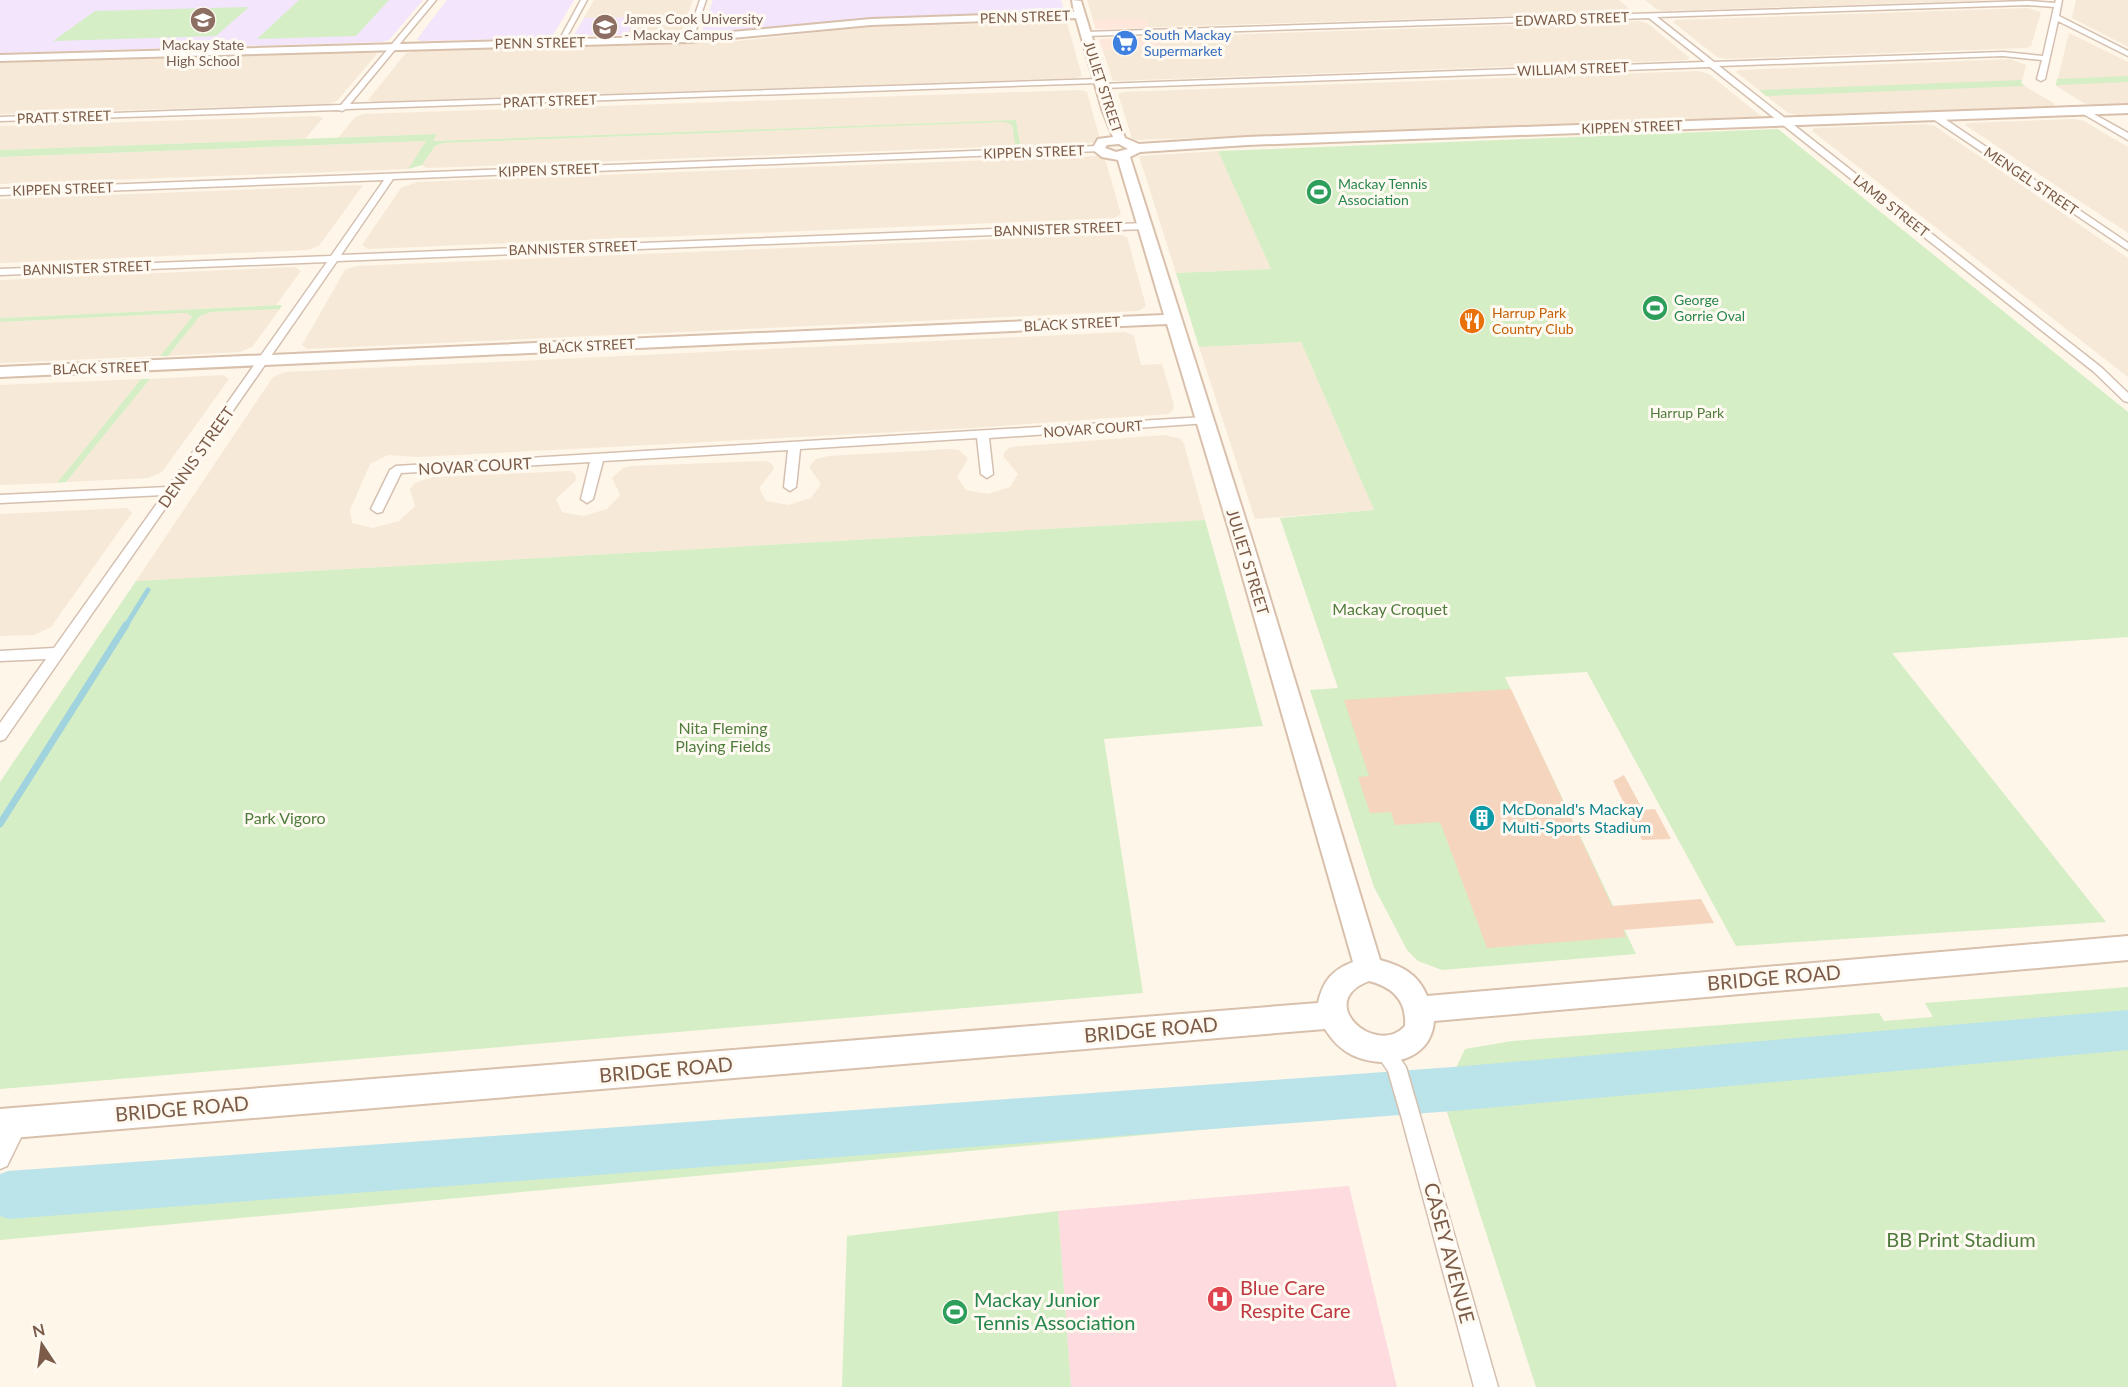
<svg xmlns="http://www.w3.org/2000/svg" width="2128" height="1387" font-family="Lato,sans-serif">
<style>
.residential{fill:#f7e9d7}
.commercial{fill:#ffe7dc}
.education{fill:#f3e5fb}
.medical{fill:#fddbdf}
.green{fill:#d5eec5}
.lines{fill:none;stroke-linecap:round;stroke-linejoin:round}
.stream-far1{stroke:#a0d3dd;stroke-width:5}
.stream{stroke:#a0d3dd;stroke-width:7}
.river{fill:#bbe3ea;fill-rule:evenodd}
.building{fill:#f6d5be}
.street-casing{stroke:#d5c0b0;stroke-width:3}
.secondary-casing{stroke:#d8c0ac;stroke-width:4}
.street{fill:#fff;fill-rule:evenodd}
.secondary{fill:#fff;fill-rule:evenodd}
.labels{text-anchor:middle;stroke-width:6;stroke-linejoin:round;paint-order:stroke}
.far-street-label{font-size:14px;fill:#7c5c49;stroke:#fffaf1}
.far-education-label{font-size:14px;fill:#785e54;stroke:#fffaf1;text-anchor:start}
.far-shop-label{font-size:14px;fill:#366cbe;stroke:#fffaf1;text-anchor:start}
.far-leisure-label{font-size:14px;fill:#27864d;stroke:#fffaf1;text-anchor:start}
.far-food-label{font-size:14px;fill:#c56008;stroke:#fffaf1;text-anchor:start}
.far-park-label{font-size:14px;fill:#4f7c3d;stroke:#fffaf1}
.street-label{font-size:16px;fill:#7c5c49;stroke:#fffaf1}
.park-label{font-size:16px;fill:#4f7c3d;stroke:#fffaf1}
.culture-label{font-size:16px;fill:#0d838f;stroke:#fffaf1;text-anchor:start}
.near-street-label{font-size:20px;fill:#7c5c49;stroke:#fffaf1}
.near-park-label{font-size:20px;fill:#4f7c3d;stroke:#fffaf1}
.near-health-label{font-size:20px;fill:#be3a42;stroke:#fffaf1;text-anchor:start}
.near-leisure-label{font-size:20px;fill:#27864d;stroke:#fffaf1;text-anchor:start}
</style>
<rect width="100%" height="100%" fill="#fef6e9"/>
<path class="residential" d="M594 0H693L681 32 627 35 635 17 584 18Z
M1087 0H1619L1633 12 1096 29Z
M1645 0H2002L1664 11 1656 9Z
M2076 0H2128V47L2072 18Z
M2028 8 2041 12 2031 46 2026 48 1725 59 1717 57 1673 22 1675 20Z
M1639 21 1647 23 1690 58 1687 60 1113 81 1099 39Z
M1061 22 1067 23 1082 76 1077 78 373 102 368 100 406 53 413 51 729 42 867 27Z
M2069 33 2128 62V104L2094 105 2084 103 2056 86Z
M373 52 377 54 337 101 329 104 0 114V63Z
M2010 59 2026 65 2021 84 2055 104 2053 106 1798 115 1788 113 1736 72 1739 70Z
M1697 71 1709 74 1762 117 1137 140 1132 139 1118 94 1123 92Z
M1080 90 1087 92 1100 139 1091 143 1024 146 1020 144 1016 120 432 141 436 134 338 138 355 117 363 114Z
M318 116 323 118 305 139 0 150V126Z
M2074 119 2084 121 2128 147V233L1965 125 1967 123Z
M1005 122 1012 125 1015 145 1012 146 427 168 422 165 435 146 443 143Z
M1925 124 1935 126 2128 258V377L1812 131 1814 128Z
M426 141 408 169 0 184V157Z
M1218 151 1271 269 1176 273 1139 156Z
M1098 156 1105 159 1121 214 1115 218 368 249 362 245 401 188 417 182Z
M363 185 319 246 308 250 0 263V199Z
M1119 234 1127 237 1146 306 1139 311 307 349 302 345 345 270 356 266Z
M295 267 301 271 276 305 0 318V280Z
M280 309 252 347 240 352 168 356 200 316 211 312Z
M187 313 192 317 160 356 0 363V322Z
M1125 332 1134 336 1141 365 1162 364 1174 405 1173 410 1168 414 972 428 418 457 388 455 370 464 350 510 352 523 373 528 399 521 415 506 410 489 415 483 433 477 570 471 575 474 576 480 556 499 562 512 583 516 607 509 620 495 612 478 623 468 632 466 766 461 772 464 774 469 759 488 766 501 788 505 811 498 821 484 809 467 816 459 828 456 951 449 959 450 968 459 957 477 966 490 988 494 1010 487 1018 474 1003 456 1005 451 1011 447 1165 435 1181 439 1184 444 1205 520 136 581 273 377 285 372Z
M1301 342 1374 510 1255 519 1199 347Z
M223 375 229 379 162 472 148 478 66 482 150 379Z
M141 379 57 483 0 485V385Z
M127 508 132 513 51 627 34 635 0 636V514Z"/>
<path class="commercial" d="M1146 19 1149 28 1096 29 1093 20Z
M1155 37 1159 48 1103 50 1099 39Z"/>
<path class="education" d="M0 0H423L389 40 381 42 0 53Z
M447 0H574L553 35 547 38 421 41 417 39Z
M713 0H1061L1064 11 865 18 707 33 702 31Z
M636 17 627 35H574L584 18Z"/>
<path class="medical" d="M1349 1186 1397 1387H1071L1058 1211Z"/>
<path class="green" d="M299 0H389L356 36 257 39Z
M249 7 216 36 53 41 95 11Z
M2128 76V82L2056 85 2057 79Z
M2022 80 2021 83 2025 86 1766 96 1759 90Z
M1016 120 1020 144 1015 145 1012 125 1005 122 443 143 435 146 422 165 408 169 426 141 0 157V150L437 134 433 141Z
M1778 129 2128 412V637L1892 653 2106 922 1736 946 1587 672 1505 677 1636 954 1442 970 1418 961 1407 950 1374 887 1310 690 1338 688 1280 518 1374 510 1301 342 1199 347 1176 273 1271 269 1218 151Z
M282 305 280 309 211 312 200 316 168 356H160L192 317 187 313 0 322V318Z
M141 379H150L66 482 57 483Z
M1205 520 1263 726 1104 739 1143 993 0 1089V782L136 581Z
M2128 987V1387H1536L1434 1072 1455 1070 1465 1049 1512 1041 1879 1013 1884 1021 1933 1017 1925 1003Z
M1362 1078 1372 1114 0 1240V1200Z
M1058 1211 1071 1387H842L847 1236Z"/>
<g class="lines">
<path class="stream-far1" d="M125 627 148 590"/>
<path class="stream" d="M0 824 126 625"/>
<path class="river" d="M2128 1010V1050L1453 1111 8 1219 0 1216V1174L8 1171 1453 1067Z"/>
</g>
<path class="building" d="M1511 689 1612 906 1701 899 1714 923 1623 930 1626 937 1487 948 1440 822 1395 825 1391 812 1370 813 1358 777 1369 776 1344 700Z
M1624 775 1643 810 1655 809 1671 839 1642 840 1613 781Z"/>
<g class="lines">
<g class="street-casing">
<path id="street" d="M429 0H436L350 104 1099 79 1103 81 1099 83 346 109 342 111 338 110 0 121V117L341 105Z
M581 0H587L564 42 557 44Z
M700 0H706L693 39 686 41Z
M2056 0H2062L2059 16 2128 51V56L2058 21 2045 79 2041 81 2037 79 2042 60 2003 56 1719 66 2102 368 2128 393V402L2124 401 2094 372 1710 67 1101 88 1097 86 1101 84 1705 62 1649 18 1086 36 1082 34 1086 32 2028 1 2055 3ZM2028 5 2054 7 2043 56 2003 52 1714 62 1657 17Z
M2083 108 2128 133V140L2080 112 2079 110Z
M1930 113H1936L2128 243V250L1930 117Z
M1098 146 1101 147V151L393 179 341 255 1145 223 1150 226 1145 229 337 261 5 739 0 741V723L46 659 0 661V651L54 648 163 495 0 503V495L168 487 327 262 0 275V269L331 256 384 180 0 195V189Z
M1204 417 1208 419V423L989 438 993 474 987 478 981 474 977 438 800 449 796 487 790 491 784 487 788 450 603 461 593 499 587 503 581 499 590 462 401 473 382 512 377 513 371 509 390 470 396 466Z
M1384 1042 1391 1045 1406 1067 1498 1387H1474L1402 1119 1388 1071 1374 1051 1377 1045Z
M18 1113 25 1116 28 1123 7 1166 0 1169V1138L11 1116Z"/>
</g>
<g class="secondary-casing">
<path id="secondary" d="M1072 0 1081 1 1114 109 1125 138 1139 144 1247 137 2128 105V113L1247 145 1140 152 1130 157 1253 543 1380 960C1402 966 1418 974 1427 996L2128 936V960L1434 1021C1431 1062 1384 1070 1352 1055 1340 1049 1332 1040 1325 1029L0 1139V1109L1318 1003C1323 981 1332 970 1353 962L1233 543 1167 324 0 377V367L1164 315 1118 160 1102 157 1092 149 1098 139 1113 137 1102 109 1076 18 871 25 689 42 0 61V55L689 36 871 19 1074 12ZM1119 144 1128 149 1116 152 1105 148 1107 145ZM1369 981C1393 987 1407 1001 1405 1026 1376 1058 1313 1002 1369 981Z"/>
</g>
<use href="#street" class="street"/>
<use href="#secondary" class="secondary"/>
</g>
<defs>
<g id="school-disc" transform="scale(1.35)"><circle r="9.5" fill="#8d6e63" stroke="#fffaf1"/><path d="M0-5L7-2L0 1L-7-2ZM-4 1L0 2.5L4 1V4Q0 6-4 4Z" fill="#fff"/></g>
<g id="university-disc" transform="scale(1.35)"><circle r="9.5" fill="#8d6e63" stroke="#fffaf1"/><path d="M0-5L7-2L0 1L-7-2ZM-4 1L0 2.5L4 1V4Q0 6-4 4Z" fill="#fff"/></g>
<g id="supermarket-disc" transform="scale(1.35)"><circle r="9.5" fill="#3f7fe0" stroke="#fffaf1"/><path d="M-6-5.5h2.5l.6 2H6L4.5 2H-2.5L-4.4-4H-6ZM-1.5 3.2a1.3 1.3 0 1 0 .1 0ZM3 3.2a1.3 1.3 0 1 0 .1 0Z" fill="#fff"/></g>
<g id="stadium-disc" transform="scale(1.35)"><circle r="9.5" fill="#2e9e5b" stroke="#fffaf1"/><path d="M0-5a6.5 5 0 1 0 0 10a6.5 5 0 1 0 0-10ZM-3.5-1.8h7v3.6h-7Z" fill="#fff"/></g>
<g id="restaurant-disc" transform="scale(1.35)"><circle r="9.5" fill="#e8710a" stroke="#fffaf1"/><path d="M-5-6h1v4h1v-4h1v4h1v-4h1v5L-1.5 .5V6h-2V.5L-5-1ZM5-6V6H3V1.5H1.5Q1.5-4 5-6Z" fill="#fff"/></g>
<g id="building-disc" transform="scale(1.35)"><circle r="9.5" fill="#0f9aa8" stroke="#fffaf1"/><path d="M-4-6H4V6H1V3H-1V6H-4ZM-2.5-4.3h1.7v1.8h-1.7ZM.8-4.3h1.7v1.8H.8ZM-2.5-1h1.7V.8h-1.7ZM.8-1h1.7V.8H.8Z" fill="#fff"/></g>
<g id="hospital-disc" transform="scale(1.35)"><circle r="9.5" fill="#e0444e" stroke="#fffaf1"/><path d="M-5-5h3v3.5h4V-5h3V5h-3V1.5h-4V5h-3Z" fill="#fff"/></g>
</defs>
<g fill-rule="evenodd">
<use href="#school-disc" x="203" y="20"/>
<use href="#university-disc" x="605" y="27"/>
<use href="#supermarket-disc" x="1125" y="43"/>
<use href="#stadium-disc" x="1319" y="192"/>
<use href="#stadium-disc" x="1655" y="308"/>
<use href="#restaurant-disc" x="1472" y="321"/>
<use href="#building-disc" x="1482" y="818"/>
<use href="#hospital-disc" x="1220" y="1299"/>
<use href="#stadium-disc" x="955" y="1312"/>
</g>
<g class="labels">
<g class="far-street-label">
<text transform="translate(1025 17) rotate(-2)" y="5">PENN STREET</text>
<text transform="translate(1572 19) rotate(-2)" y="5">EDWARD STREET</text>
<text transform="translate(540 43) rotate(-1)" y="5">PENN STREET</text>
<text transform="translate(1573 69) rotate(-2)" y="5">WILLIAM STREET</text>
<text transform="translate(1103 87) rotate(72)" y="5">JULIET STREET</text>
<text transform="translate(550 101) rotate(-2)" y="5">PRATT STREET</text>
<text transform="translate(64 117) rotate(-2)" y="5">PRATT STREET</text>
<text transform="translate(1632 127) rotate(-2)" y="5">KIPPEN STREET</text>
<text transform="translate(1034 152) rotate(-2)" y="5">KIPPEN STREET</text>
<text transform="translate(549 170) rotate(-2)" y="5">KIPPEN STREET</text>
<text transform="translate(2031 181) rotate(34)" y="5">MENGEL STREET</text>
<text transform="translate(63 189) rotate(-2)" y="5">KIPPEN STREET</text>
<text transform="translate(1891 206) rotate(38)" y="5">LAMB STREET</text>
<text transform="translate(1058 229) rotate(-2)" y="5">BANNISTER STREET</text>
<text transform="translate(573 248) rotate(-2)" y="5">BANNISTER STREET</text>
<text transform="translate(87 268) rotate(-2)" y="5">BANNISTER STREET</text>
<text transform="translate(1072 324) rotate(-3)" y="5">BLACK STREET</text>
<text transform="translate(587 346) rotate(-3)" y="5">BLACK STREET</text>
<text transform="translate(101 368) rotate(-2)" y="5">BLACK STREET</text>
<text transform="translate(1093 429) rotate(-4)" y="5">NOVAR COURT</text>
</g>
<g class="far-education-label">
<text x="624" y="24">James Cook University<tspan x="624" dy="16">- Mackay Campus</tspan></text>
<text x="203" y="50" text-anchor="middle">Mackay State<tspan x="203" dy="16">High School</tspan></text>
</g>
<g class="far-shop-label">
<text x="1144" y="40">South Mackay<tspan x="1144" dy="16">Supermarket</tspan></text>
</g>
<g class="far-leisure-label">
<text x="1338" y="189">Mackay Tennis<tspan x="1338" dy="16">Association</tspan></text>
<text x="1674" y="305">George<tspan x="1674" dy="16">Gorrie Oval</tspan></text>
</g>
<g class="far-food-label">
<text x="1492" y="318">Harrup Park<tspan x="1492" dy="16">Country Club</tspan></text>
</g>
<g class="far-park-label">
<text x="1687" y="418">Harrup Park</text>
</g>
<g class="street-label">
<text transform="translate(196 457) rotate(-55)" y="6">DENNIS STREET</text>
<text transform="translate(475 466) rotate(-3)" y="6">NOVAR COURT</text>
<text transform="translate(1248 562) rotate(73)" y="6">JULIET STREET</text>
</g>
<g class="park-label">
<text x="1390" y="615">Mackay Croquet</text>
<text x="723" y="734">Nita Fleming<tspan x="723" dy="18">Playing Fields</tspan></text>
<text x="285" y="824">Park Vigoro</text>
</g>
<g class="culture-label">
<text x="1502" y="815">McDonald's Mackay<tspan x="1502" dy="18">Multi-Sports Stadium</tspan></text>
</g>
<g class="near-street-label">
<text transform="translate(1774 978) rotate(-5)" y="7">BRIDGE ROAD</text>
<text transform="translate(1151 1030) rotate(-5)" y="7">BRIDGE ROAD</text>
<text transform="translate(666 1070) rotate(-5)" y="7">BRIDGE ROAD</text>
<text transform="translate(182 1109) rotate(-5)" y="7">BRIDGE ROAD</text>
<text transform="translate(1449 1253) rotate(75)" y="7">CASEY AVENUE</text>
</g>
<g class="near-park-label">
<text x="1961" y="1247">BB Print Stadium</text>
</g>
<g class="near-health-label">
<text x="1240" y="1295">Blue Care<tspan x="1240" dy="23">Respite Care</tspan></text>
</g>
<g class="near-leisure-label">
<text x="974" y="1307">Mackay Junior<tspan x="974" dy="23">Tennis Association</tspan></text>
</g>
</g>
<g transform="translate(42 1345) rotate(347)" stroke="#fffaf1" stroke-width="4.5" paint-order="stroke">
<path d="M0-4.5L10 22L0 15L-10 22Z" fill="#7c5c49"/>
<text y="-9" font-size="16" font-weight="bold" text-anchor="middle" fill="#7c5c49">N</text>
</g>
</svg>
